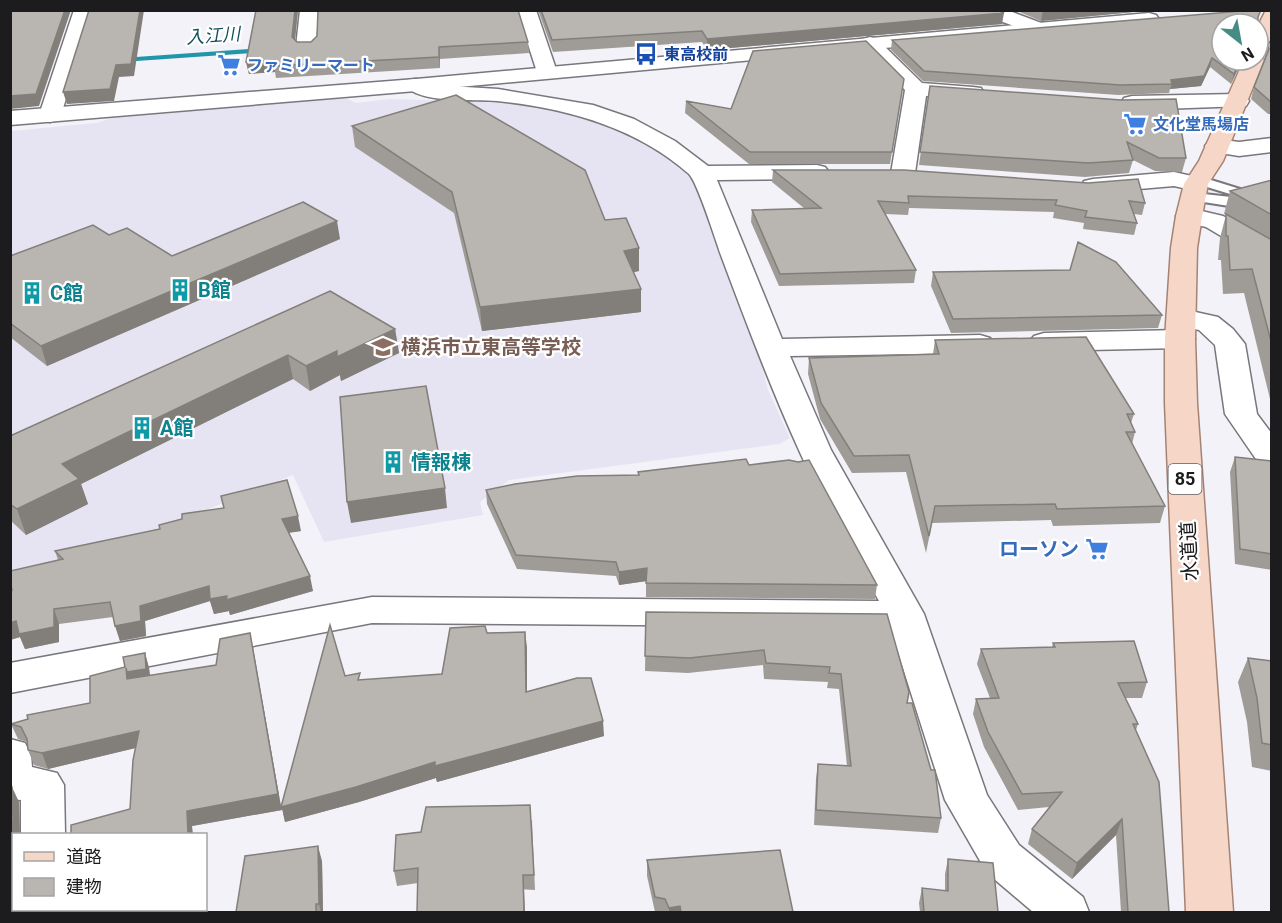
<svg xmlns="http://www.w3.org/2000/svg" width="1282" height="923" font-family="Roboto,'Noto Sans JP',sans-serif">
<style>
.built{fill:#e6e4f2}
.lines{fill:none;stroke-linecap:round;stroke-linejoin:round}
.stream{fill:#2196aa;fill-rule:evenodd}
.service-casing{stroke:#78777c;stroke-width:4}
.minor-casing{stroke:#78777c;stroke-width:3}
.tertiary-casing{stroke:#78777c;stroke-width:3}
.primary-casing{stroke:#a58374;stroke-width:3}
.service{fill:#fff;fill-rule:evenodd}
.minor{fill:#fff;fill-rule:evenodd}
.tertiary{fill:#fff;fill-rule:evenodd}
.primary{fill:#f5d6c7;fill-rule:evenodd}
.wall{fill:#9f9c97}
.shaded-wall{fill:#827f7b}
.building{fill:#b9b5b0;stroke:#827f7b;stroke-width:1.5}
.labels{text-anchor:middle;stroke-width:4.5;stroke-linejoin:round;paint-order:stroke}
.far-transit-label{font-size:16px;font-weight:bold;fill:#164399;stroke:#fff;text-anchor:start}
.far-shop-label{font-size:16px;font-weight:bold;fill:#366cbe;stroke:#fff;text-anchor:start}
.far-water-label{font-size:18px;font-style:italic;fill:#11515d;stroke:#fff}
.shield{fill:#fff;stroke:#606062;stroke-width:1.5}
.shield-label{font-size:18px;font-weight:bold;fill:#1c1c1e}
.culture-label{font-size:20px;font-weight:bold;fill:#0d838f;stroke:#fff;text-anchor:start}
.education-label{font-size:20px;font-weight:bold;fill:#785e54;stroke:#fff;text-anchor:start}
.shop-label{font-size:20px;font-weight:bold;fill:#366cbe;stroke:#fff;text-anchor:end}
.street-label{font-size:20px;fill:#1c1c1e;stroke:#fff}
</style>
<rect width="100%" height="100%" fill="#f3f2f9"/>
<path class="built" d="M328 99H348L356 103 389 99 501 102 555 109 616 125 691 172 745 303 768 390 790 438 779 444 509 480 480 502 483 515 324 542 293 475 104 551 11 576V131L96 123 112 118Z"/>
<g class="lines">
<path class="stream" d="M264 48 268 50 267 52 122 62 118 60 122 58Z"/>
<g class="service-casing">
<path id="service" d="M1198 176 1240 189 1243 199 1229 206 1191 200 1189 197 1195 193 1231 197 1230 194 1194 183V177Z"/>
</g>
<g class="minor-casing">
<path id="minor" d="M74 10H93L61 115 58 120 50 122 42 120 39 115Z
M300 10H318L316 47 313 51H299L296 47Z
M517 10H536L557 72 554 76 547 78 540 76 537 72Z
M979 10H1007L1044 24 1047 28 1044 32H1030L981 14Z
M870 37 877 39 922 83 973 87 981 88 984 93 981 98 973 99 926 96 915 173 911 178 903 180 895 178 891 173 905 90 860 43 863 39Z
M416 79 434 85 498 89 593 105 634 119 675 141 708 166 817 165 825 167 829 172 825 177 817 179 717 180 782 339 980 335 990 338 995 344 990 350 980 353 790 356 831 450 924 614 987 795 1019 845 1083 897 1089 912H1033L987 873 945 800 890 627 372 623 10 693V663L372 597 879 601C852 550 821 500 798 448 770 386 746 322 722 258 716 242 698 183 689 174 636 127 566 108 497 101 475 99 418 104 405 85L408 80Z
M1238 94 1246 96 1249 101 1246 106 1132 110 1124 108 1121 103 1124 98 1132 96Z
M1272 138V152L1239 156 1209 151 1205 146 1209 141 1217 139 1239 142Z
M1174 172 1205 179 1208 184 1205 189 1196 191 1174 186 1093 193 1084 191 1081 186 1084 181 1093 179Z
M1189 208 1223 216 1272 244V263L1263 261 1206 227 1180 221 1176 216 1180 211Z
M1182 309 1218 317 1233 329 1245 344 1257 414 1272 434V468L1260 465 1225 414 1215 345 1199 330 1172 324 1168 318 1172 312Z
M1180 330 1190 333 1195 339 1190 345 1180 348 1044 351 1034 348 1029 342 1034 336 1044 333Z
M10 739 25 743 31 755 32 767 57 773 64 785 65 834H21V800L10 799Z
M20 910H67L68 912H21Z"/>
</g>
<g class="tertiary-casing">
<path id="tertiary" d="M1149 13 1156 15 1159 19 1156 23 416 91 10 125V111L416 79Z"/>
</g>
<g class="primary-casing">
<path id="primary" d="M1272 10V41L1265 54 1260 55 1264 60 1223 161 1208 184 1202 216 1197 248 1195 339 1197 403 1233 912H1186L1165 403V339L1171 248 1176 216 1184 184 1199 161 1244 60H1258V26L1265 12Z"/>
</g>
<use href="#service" class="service"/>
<use href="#minor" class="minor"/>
<use href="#tertiary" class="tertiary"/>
<use href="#primary" class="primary"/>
</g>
<path class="wall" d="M298 10 295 40 297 42H528L529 53 440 59V68L276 78 275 72 249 74 246 62Z
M538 10H997L1002 24 707 50 702 42 553 52Z
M1015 10H1154L1041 21Z
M1258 21V50V24L1222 60H1242L1231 84 1210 67 1201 86 1170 89 1169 93 1118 95 923 81 891 50 892 40Z
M1272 39V114H1268L1251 99 1254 87 1265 59 1264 56 1267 45Z
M904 79 890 164H749L685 113 686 101 731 109Z
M930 86 1186 158 1182 172 1155 171 1133 160 1129 173 1085 177 919 165Z
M352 126 605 220 639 271 633 272 641 312 482 331 454 213 355 147Z
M773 170 1145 203 1142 215 1134 214 1137 223 1134 235 1083 229 1084 223 1053 218 1054 212 909 208 908 215 885 214 916 270 914 283 779 286 751 222 752 210 805 209 772 182Z
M1272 180V403H1271L1244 293 1223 294 1221 260H1218L1220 238 1226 215 1224 214 1230 191Z
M109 235 172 256 340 239 47 366 10 337V256Z
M933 272 1162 315 1158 328 951 333 931 286Z
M330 291 395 329 399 353 341 381 340 375 310 391 293 379 81 484 88 504 26 535 10 520V436Z
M935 340 1134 414 1131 423 1135 432 1132 444 1165 506 1160 523 1053 526 1051 520 932 523 926 553 906 472 852 473 820 419 808 374 809 358 933 354Z
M1235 457 1272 461V570L1235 564 1230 472Z
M749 465 877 585 875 599 646 597V581L619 585 616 576 517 569 487 504 486 490Z
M221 496 301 531 289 533 313 591 230 615 229 611 214 614 210 601 145 621 146 636 120 641 113 617 59 624V642L25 649 20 637 10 640V590L58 560 55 551 160 529 224 508Z
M646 612 887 614 907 703 941 818 938 833 814 825 816 779 818 764 847 766 839 689 827 688 828 682 764 679 763 665 688 673 645 671Z
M525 632 527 692 604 736 437 782 436 778 359 802 285 822 282 808V810L192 826 130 809 135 748 48 769 34 765 28 750 27 742 18 739 11 724 90 703 125 667 145 653 149 668 150 675 216 665 253 648 281 806 345 676 361 680 442 674 487 633Z
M1053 643 1147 682 1142 698H1125L1138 724 1136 730 1169 912H1121L1116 835 1072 879 1028 844 1032 829 1049 807 1018 810 984 747 973 714 976 699 990 698 977 664 981 649 1052 647Z
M1248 658 1272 661V771L1252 767 1247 722 1238 682Z
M532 820 535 890 418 883 397 886 394 871Z
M948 859 998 912H920L919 903 922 888 945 891V874Z
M647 860 793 912H655L647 876Z
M322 861 323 912H236Z"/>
<path class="shaded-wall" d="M65 10H71L39 106 10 109V96Z
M140 10H144L134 76 119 77 114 101 67 104 63 92 116 65Z
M295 10H298L294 48 292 37Z
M1043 10H1154L1041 21Z
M1004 13 1002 24 707 50V39Z
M439 47 440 59V68L439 57Z
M1212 58 1210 67 1201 86 1170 89 1172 84 1171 80Z
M275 60 274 66 275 72 249 74 246 62Z
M1240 60H1242L1231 84 1234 74Z
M337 221 340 239 47 366 41 346Z
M639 248V271L625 274 624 251Z
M641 289V312L482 331 480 307Z
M395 329 399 353 341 381 340 375 310 391 306 366 337 351Z
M288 355 293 379 81 484 88 504 26 535 17 509 62 464Z
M445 488 447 508 351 523 347 502Z
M298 516 301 531 285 533 282 519Z
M647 568V581L619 585V572Z
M310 576 313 591 230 615 229 611 214 614 210 601 145 621 146 636 120 641 115 626 140 606 209 586Z
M54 609 59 624V642L25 649 20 637 10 640V623Z
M525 632 527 647V707L526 692Z
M250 633 253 648 281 807 435 762 603 721 604 736 437 782 436 778 359 802 285 822 282 808V810L192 826 193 834H188L187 811Z
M145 653 149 668 151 684 127 679 126 668Z
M139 731 144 746 48 769 42 753Z
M12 787 19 802 20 834H14V852L10 863V822Z
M1122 819 1116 835 1072 879 1077 863Z
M318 846 322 861 323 912H321L319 904Z
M523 875 524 890 525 912H524Z
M14 883V909H18L17 912H10V893Z
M680 906V912H669V908Z
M188 909H193L194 912H188Z"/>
<path class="building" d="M10 10H65L36 94 10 96Z
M89 10H140L131 64 116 65 110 89 63 92Z
M256 10H295L292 37 297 42H311L317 36 318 10H518L528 42 439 47V57L274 66 275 60 246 62Z
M541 10H997L1004 13 707 39 702 31 552 40Z
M1254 10H1261L1258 17V49V24H1222V60H1240L1234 74 1212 58 1204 76 1171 80 1172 84 1120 85 924 71 892 40Z
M1272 39V102H1271L1254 87 1269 49 1267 45Z
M866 41 904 79 892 152H750L686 101 731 109 753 51Z
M930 86 1121 100 1176 99 1186 158H1159L1127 142 1133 160 1088 163 920 152Z
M456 95 585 170 605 220 626 218 639 248 624 251 641 289 480 307 452 192 352 126Z
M773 170H904L1088 183 1138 179 1145 203 1129 201 1137 223 1085 217 1087 211 1055 205 1057 200 908 196 909 203 878 201 916 270 780 274 752 210 821 208Z
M1272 180V215L1230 191Z
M303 202 337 221 41 346 10 323V256L93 225 109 235 127 228 172 256Z
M1226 214 1272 240V345L1252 269 1230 270 1228 236H1226Z
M1078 242 1116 262 1162 315 953 319 933 272 1070 270Z
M330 291 395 329 337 357V351L306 366 288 355 62 464 79 479 17 509 10 504V436Z
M1086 337 1134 414H1127L1135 432H1126L1165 506 1057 509 1055 504 935 506 929 536 909 455 854 456 821 403 809 358 939 354 935 340Z
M426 386 445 488 347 502 340 397Z
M1235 457 1272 461V554L1240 549Z
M746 459 749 465 789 460 798 462 809 460 877 585 646 583 647 568 619 572 616 562 516 555 486 490 515 484 577 476 639 475 638 472Z
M287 480 298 516 282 519 310 576 226 600 227 596 210 599 209 586 140 606 141 621 115 626 110 602 54 609V627L19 634 16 621 10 623V590H12L10 582V571L63 559 55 551 160 529 159 525 182 519V514L224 508 221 496Z
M646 612 887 614 909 692 907 703H912L931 770H935L941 818 816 810 818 764 851 766 841 674 829 673 830 667 766 663 764 650 689 658 645 656Z
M330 625 345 676 360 673 358 680 442 674 450 628 485 626 487 633 525 632 526 692 577 678H591L603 721 435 766V762L356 787 281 807Z
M250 633 278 794 187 811 188 834H71V825L130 809 133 760 139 731 42 753 28 750 27 739 21 727 11 724 28 719 27 715 90 703V676L125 667 123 657 145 653 146 669 127 672 126 668 127 679 216 665 220 639Z
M1134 641 1147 682 1118 683 1138 724H1133L1159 782 1169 912H1128L1122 819 1077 863 1032 829 1062 792 1022 794 988 732 976 699 999 698 981 649 1055 647 1053 643Z
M1248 658 1272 661V745L1262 743 1257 698Z
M10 786 12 787 13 821 10 822Z
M530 805 534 875H523L524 912H417L418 868 394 871 396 835 421 832 426 807Z
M318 846 319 904H316V912H236L245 856Z
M780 850 793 912H681L680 906 669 908 665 899 655 897 647 860Z
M948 859 993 863 998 912H924L922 888 948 891Z
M10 879H14V883L10 893Z
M100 909H188V912H99Z"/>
<defs>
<g id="bus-bare" transform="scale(1.8)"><path d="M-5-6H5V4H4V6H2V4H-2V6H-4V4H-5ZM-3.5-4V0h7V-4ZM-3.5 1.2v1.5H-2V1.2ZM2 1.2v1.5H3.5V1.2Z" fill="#1a4fb4" stroke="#fff" stroke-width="2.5" paint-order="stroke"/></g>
<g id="supermarket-bare" transform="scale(1.8)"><path d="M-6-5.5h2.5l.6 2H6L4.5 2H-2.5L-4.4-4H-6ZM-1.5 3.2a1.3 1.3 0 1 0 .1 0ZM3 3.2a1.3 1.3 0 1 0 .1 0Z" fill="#3f7fe0" stroke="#fff" stroke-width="2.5" paint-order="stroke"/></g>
<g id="building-bare" transform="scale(1.8)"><path d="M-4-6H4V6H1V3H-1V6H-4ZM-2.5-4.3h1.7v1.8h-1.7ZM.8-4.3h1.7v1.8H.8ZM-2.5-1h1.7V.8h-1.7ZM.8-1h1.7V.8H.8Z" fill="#0f9aa8" stroke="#fff" stroke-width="2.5" paint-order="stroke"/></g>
<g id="school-bare" transform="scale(1.8)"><path d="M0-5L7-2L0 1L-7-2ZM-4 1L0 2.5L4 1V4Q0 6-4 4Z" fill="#8d6e63" stroke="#fff" stroke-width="2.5" paint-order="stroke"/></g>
</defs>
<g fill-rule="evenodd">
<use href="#bus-bare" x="646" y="54"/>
<use href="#supermarket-bare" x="229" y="65"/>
<use href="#supermarket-bare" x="1135" y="124"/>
<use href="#building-bare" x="180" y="290"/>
<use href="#building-bare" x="32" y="293"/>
<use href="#school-bare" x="383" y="347"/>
<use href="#building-bare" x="142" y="428"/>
<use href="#building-bare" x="393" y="462"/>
<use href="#supermarket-bare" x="1097" y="549"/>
</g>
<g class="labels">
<g class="far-transit-label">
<text x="664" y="60">東高校前</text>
</g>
<g class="far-shop-label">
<text x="247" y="71">ファミリーマート</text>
<text x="1153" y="130">文化堂馬場店</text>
</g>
<g class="far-water-label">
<text transform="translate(213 36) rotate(-4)" y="6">入江川</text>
</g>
<rect class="shield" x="1168.5" y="464" width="33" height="30" rx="4.5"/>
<g class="shield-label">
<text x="1185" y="485">85</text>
</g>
<g class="culture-label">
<text x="198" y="297">B館</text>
<text x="50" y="300">C館</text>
<text x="160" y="435">A館</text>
<text x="411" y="469">情報棟</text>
</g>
<g class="education-label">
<text x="401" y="354">横浜市立東高等学校</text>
</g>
<g class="shop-label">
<text x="1079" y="556">ローソン</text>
</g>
<g class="street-label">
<text transform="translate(1189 551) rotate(-93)" y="7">水道道</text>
</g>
</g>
<rect width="1282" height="923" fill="none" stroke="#1c1c1e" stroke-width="24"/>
<rect x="12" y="833" width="195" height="78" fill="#ffffff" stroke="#a4a4a5" stroke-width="1.5"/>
<rect x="24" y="852" width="30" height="9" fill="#f5d6c7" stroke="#a4a4a5" stroke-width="1.5"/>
<text x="66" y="863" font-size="18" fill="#1c1c1e">道路</text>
<rect x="24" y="878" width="30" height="18" fill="#b9b5b0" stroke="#a4a4a5" stroke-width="1.5"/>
<text x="66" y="893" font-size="18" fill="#1c1c1e">建物</text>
<g transform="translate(1240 42) rotate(149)"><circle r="28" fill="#ffffff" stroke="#a4a4a5" stroke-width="1.5"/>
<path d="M0-4.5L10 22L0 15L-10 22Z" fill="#458c84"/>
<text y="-9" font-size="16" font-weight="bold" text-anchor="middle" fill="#1c1c1e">N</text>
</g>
</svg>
